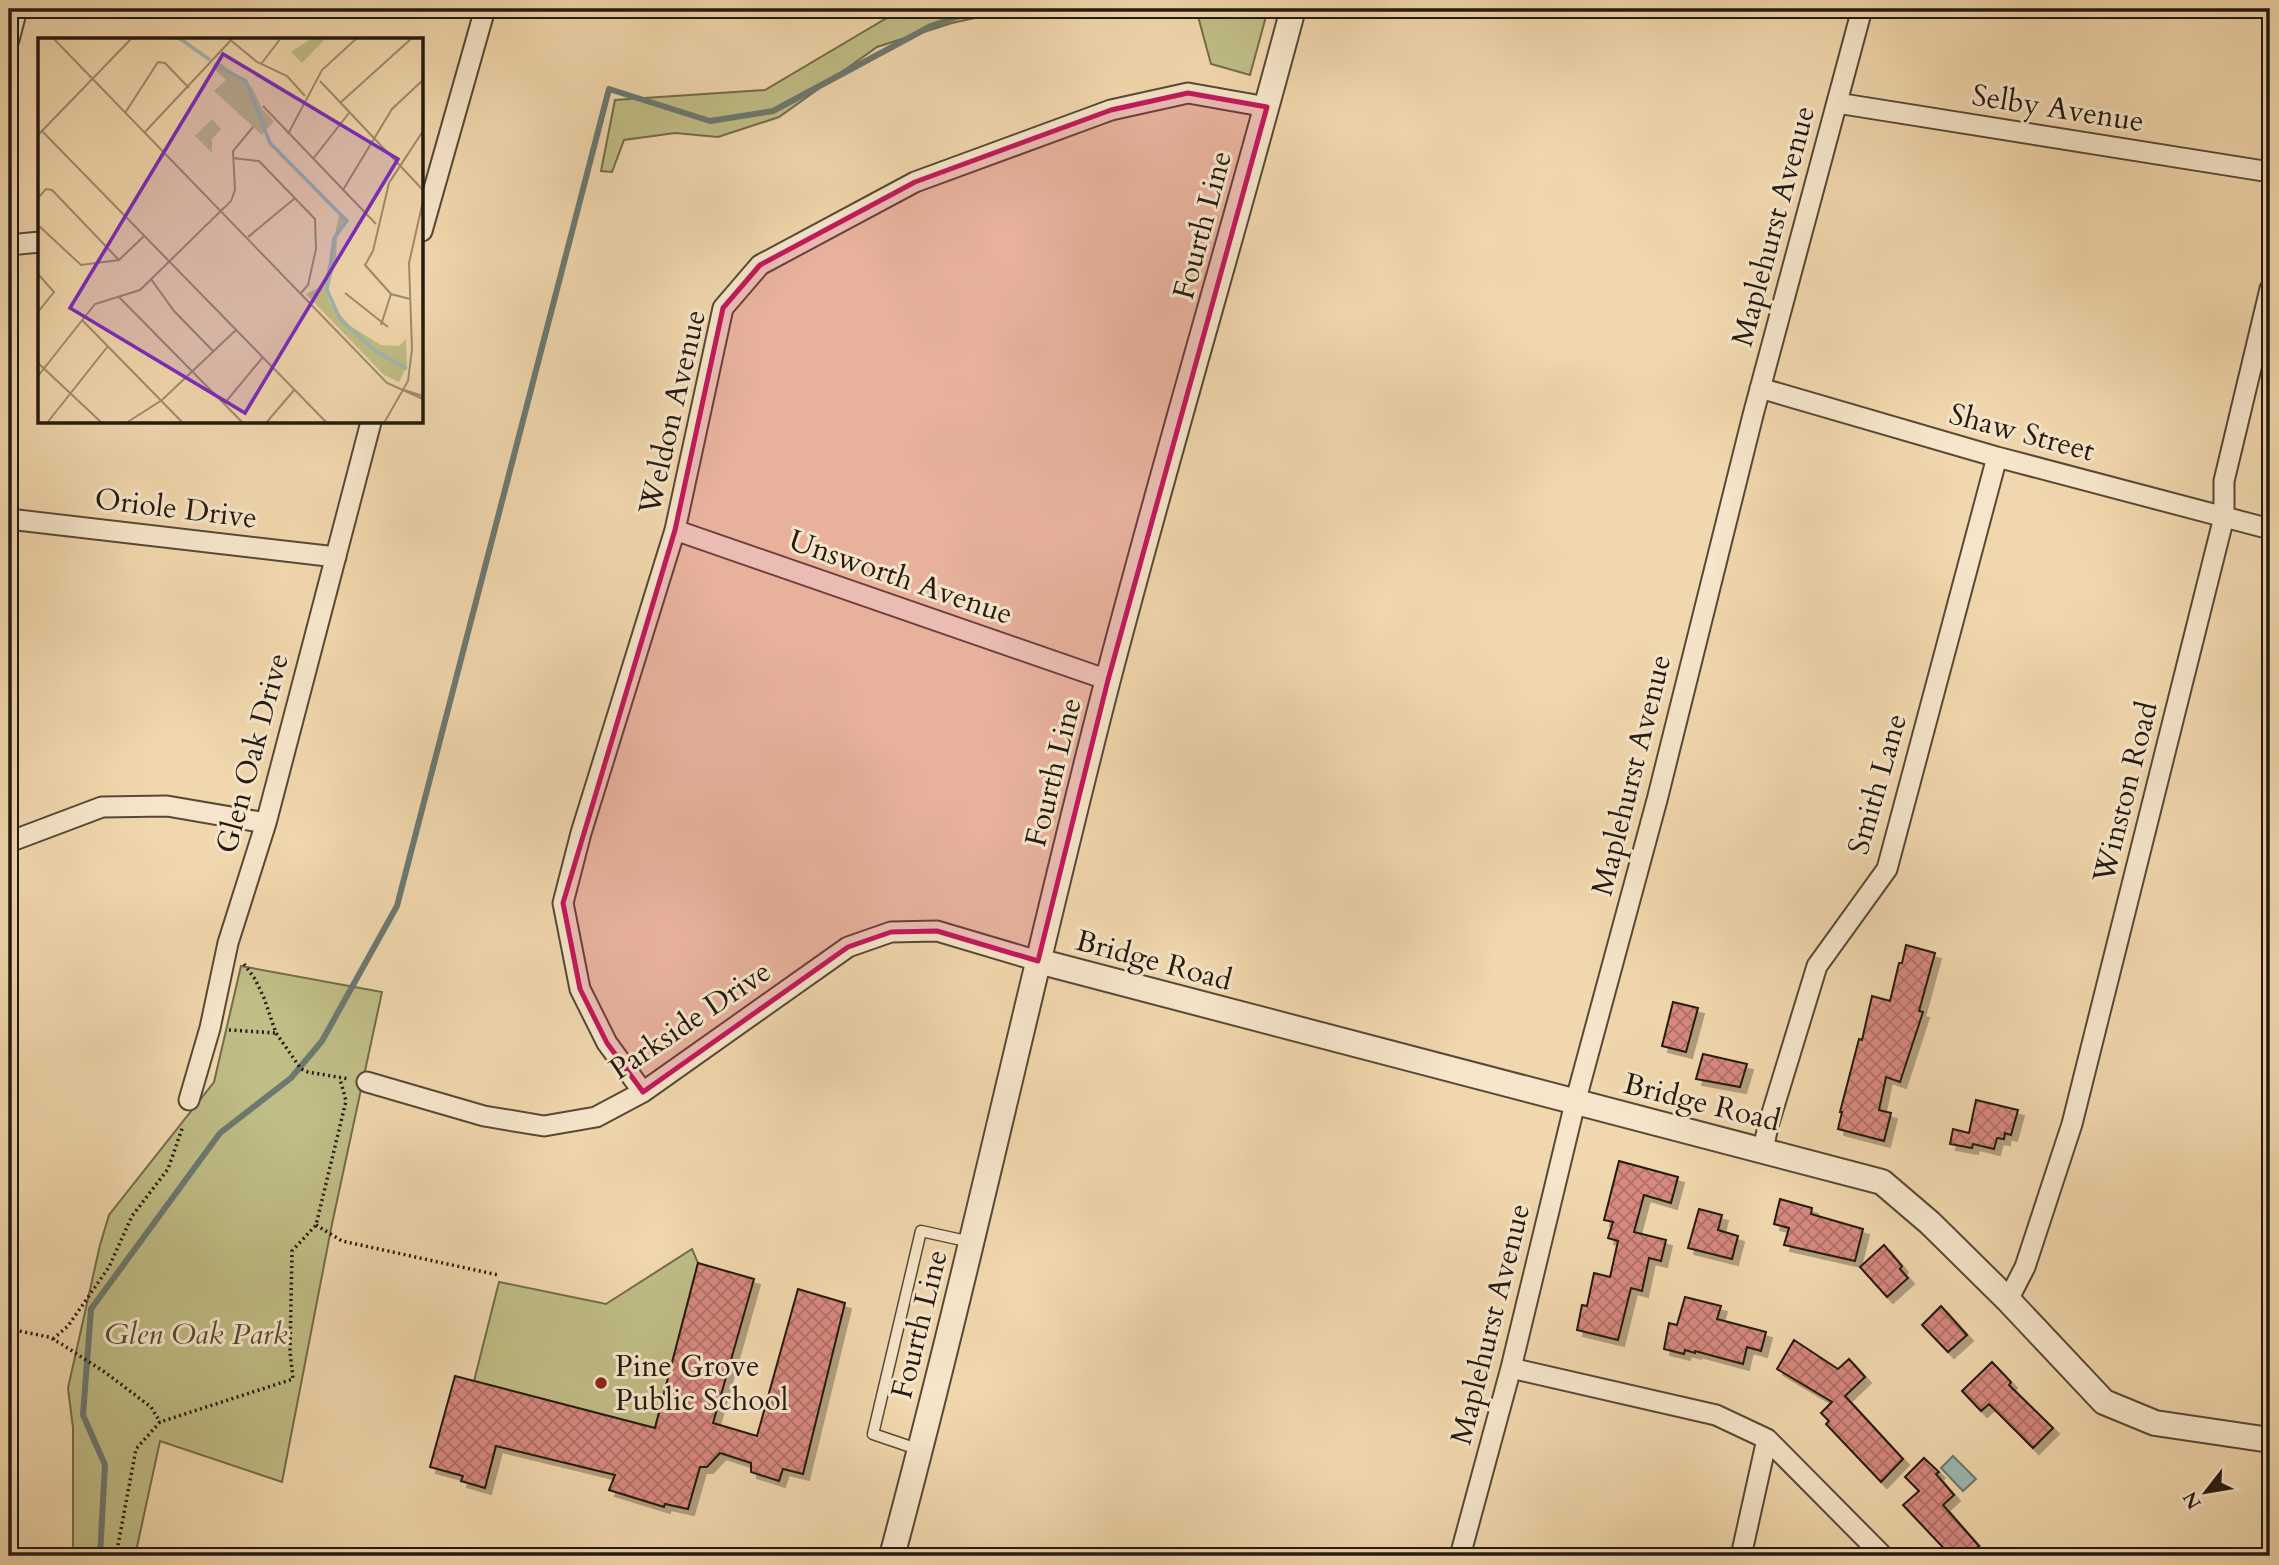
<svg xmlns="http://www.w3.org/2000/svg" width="2279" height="1565" font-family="Cardo,serif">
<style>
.park{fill:#c0bd86;stroke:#726c4a;stroke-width:2}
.water{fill:#9cb8b2;stroke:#6c7971;stroke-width:2}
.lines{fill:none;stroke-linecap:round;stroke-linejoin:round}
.stream{stroke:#6c7971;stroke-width:6}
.building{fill:url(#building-cross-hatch);stroke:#241a0f;stroke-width:2;filter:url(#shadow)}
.service-casing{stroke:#574936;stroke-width:13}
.minor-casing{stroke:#574936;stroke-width:23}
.tertiary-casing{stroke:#574936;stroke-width:28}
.path{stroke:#241a0f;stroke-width:3.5;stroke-dasharray:2 3.5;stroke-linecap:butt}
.service{stroke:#f6e5ca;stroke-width:10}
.minor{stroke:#f6e5ca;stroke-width:19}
.tertiary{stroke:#f6e5ca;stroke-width:24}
.marked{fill:#c2185b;fill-opacity:0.2;stroke:#c2185b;stroke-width:5;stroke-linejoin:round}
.poi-dot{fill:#8f2418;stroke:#f6e5ca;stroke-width:2.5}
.labels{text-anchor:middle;stroke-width:6;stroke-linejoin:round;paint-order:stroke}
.street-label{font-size:30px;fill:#241a0f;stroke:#f6e5ca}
.park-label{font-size:30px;font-style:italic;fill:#534b33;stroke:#f6e5ca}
.poi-label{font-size:30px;fill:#241a0f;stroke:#f6e5ca;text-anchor:start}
.inset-river{fill:none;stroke:#9cb8b2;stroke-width:3.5}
.inset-road{fill:none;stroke:#9f8b6e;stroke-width:2}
.view{fill:#7b2cbf;fill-opacity:0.15;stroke:#7b2cbf;stroke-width:3.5}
.inset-edge{fill:none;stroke:#241a0f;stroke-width:3.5}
</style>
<defs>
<pattern id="building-cross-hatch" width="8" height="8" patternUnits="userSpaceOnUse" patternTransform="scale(1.75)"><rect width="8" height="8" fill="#d88980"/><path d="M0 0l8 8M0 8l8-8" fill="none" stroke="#af6f67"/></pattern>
<filter id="shadow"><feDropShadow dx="6" dy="6" stdDeviation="0" flood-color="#0004"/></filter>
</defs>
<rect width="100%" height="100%" fill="#f1d7ad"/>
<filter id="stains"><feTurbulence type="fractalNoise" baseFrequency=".00286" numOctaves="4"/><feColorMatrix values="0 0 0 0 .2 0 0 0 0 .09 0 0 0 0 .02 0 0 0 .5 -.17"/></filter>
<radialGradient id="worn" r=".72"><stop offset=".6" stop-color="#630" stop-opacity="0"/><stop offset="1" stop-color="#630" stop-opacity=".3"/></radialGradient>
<path class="park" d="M902 9H1016L952 23 877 47 779 117 718 137 675 133 624 140 612 172 601 171 615 100 765 90Z
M1196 9H1268L1250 75 1211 64Z
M241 966 382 992 332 1224 282 1482 160 1441 135 1556H73V1428L68 1388 100 1245 109 1215 214 1082Z
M692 1249 698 1263 655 1428 474 1381 499 1282 606 1304Z"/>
<path class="water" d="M1953 1456 1976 1479 1963 1491 1941 1468Z"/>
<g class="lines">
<path class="stream" d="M100 1556 105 1465 83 1415 91 1309 220 1133 291 1078 322 1041 397 906 609 89 710 121 773 111 931 26 979 9"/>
</g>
<path class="building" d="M1906 945 1935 953 1919 1011 1923 1012 1900 1082 1886 1077 1879 1110 1891 1113 1884 1141 1838 1129 1842 1112H1840L1859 1039 1862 1040 1872 996 1890 1001 1899 963H1902Z
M1673 1002 1698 1008 1686 1052 1662 1046Z
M1703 1054 1747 1064 1740 1087 1696 1079Z
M1976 1100 2018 1110 2011 1135 2005 1133 2004 1139 1997 1138 1994 1149 1973 1144 1972 1148 1950 1144 1953 1129 1969 1133Z
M1619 1161 1678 1177 1671 1203 1644 1195 1634 1232 1666 1240 1661 1261 1649 1258 1642 1291 1631 1288 1618 1340 1577 1330 1582 1305 1587 1306 1594 1273 1610 1277 1618 1241 1608 1238 1613 1222 1604 1220Z
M1780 1199 1812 1208 1811 1214 1863 1229 1855 1261 1784 1245 1789 1228 1774 1224Z
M1699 1209 1722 1215 1718 1230 1738 1236 1732 1259 1688 1248Z
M1884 1245 1902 1266 1900 1269 1908 1278 1887 1297 1860 1267Z
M698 1263 754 1279 713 1423 757 1436 798 1289 845 1303 803 1474 783 1469 779 1481 751 1472V1463L720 1453 707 1467H700L688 1509 665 1504 664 1507 609 1490 615 1475 496 1446 485 1488 461 1481 463 1476 430 1467 455 1376 655 1428Z
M1685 1297 1721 1306 1717 1319 1766 1332 1761 1351 1747 1347 1743 1364 1695 1351V1353L1685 1350 1684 1354 1664 1349 1669 1323 1677 1325Z
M1941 1306 1967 1335 1948 1352 1922 1325Z
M1794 1340 1838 1369 1849 1359 1865 1377 1845 1396 1903 1459 1881 1482 1826 1424 1829 1421 1821 1413 1832 1402 1777 1369Z
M1992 1362 2011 1382 2009 1385 2053 1428 2033 1448 1989 1404 1981 1411 1962 1391Z
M1924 1458 1939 1472 1936 1474 1954 1495 1943 1505 1979 1546 1967 1556H1951L1903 1505 1919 1491 1905 1477Z"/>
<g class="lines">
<g class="service-casing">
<path id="service" d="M920 1450 873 1434 921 1231 971 1242"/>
</g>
<g class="minor-casing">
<path id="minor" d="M9 40 17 9
M1837 103 2270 172
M422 231 485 9
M9 245 40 242
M1760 388 1997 457 2270 529
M9 519 336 557
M675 530 1108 680
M9 842 102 807 167 806 266 823
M367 1082 484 1116 544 1126 596 1117 643 1092 848 947 891 932 937 931 1038 961
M643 1092 607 1043 580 989 563 903 581 833 675 530 723 308 760 265 915 182 1111 110 1188 93 1267 107
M189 1100 210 1028 228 943 266 823 371 422
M1763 1150 1768 1126 1817 966 1887 869 1997 457
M2008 1300 2025 1267 2072 1124 2224 517V481L2270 289
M1511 1368 1716 1415 1767 1439 1883 1556
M1460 1556 1511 1368 1575 1103 1657 800 1753 415 1862 9
M1741 1556 1767 1439"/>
</g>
<g class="tertiary-casing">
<path id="tertiary" d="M1038 961 1882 1182 1930 1223 2008 1300 2104 1402 2155 1423 2270 1440
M892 1556C970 1266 1032 973 1107 683 1166 457 1233 234 1293 9"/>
</g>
<path class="path" d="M244 964 255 979 264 998 276 1033 301 1069 308 1072 349 1079
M229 1030 276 1033
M316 1225 342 1241 498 1275
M9 1329 49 1337 63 1345 106 1373 151 1407 160 1422
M53 1339 68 1326 109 1267 132 1216 168 1169 183 1126
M116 1556 136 1449 160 1422 293 1379 290 1351 292 1251 316 1225 346 1101 340 1079"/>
<use href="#service" class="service"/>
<use href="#minor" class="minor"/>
<use href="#tertiary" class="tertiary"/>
</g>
<path class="marked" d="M1188 93 1267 107 1108 680 1038 961 937 931 891 932 848 947 643 1092 607 1043 580 989 563 903 675 530 723 308 760 265 915 182 1111 110Z"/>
<circle class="poi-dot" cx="601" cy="1383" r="7"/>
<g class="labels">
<g class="street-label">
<text transform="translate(2058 108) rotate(9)" y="10">Selby Avenue</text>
<text transform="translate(1202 225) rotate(-75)" y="10">Fourth Line</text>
<text transform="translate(1773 226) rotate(-75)" y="10">Maplehurst Avenue</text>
<text transform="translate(672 412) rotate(-77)" y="10">Weldon Avenue</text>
<text transform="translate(2022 432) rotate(15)" y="10">Shaw Street</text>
<text transform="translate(176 508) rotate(7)" y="10">Oriole Drive</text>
<text transform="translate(901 577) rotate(19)" y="10">Unsworth Avenue</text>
<text transform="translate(252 753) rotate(-75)" y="10">Glen Oak Drive</text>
<text transform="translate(1053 772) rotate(-76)" y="10">Fourth Line</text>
<text transform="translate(1631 775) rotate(-76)" y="10">Maplehurst Avenue</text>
<text transform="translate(1877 784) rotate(-74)" y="10">Smith Lane</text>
<text transform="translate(2125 792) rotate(-76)" y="10">Winston Road</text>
<text transform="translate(1154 960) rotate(15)" y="10">Bridge Road</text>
<text transform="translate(690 1020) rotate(-34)" y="10">Parkside Drive</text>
<text transform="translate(1702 1102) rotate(14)" y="10">Bridge Road</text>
<text transform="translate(919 1324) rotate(-76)" y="10">Fourth Line</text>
<text transform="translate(1490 1324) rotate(-76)" y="10">Maplehurst Avenue</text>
</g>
<g class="park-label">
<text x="196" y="1344">Glen Oak Park</text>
</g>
<g class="poi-label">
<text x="615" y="1376">Pine Grove<tspan x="615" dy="34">Public School</tspan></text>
</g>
</g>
<g transform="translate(38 38)">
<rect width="385" height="385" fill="#f1d7ad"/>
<path d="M274 0H288L264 25 253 14ZM181 24 214 49 225 72 236 83 224 97 176 53 188 42 176 31ZM174 81 183 91 174 101V115L157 98ZM301 177 308 183 299 200 298 224 289 255 292 265 312 288 343 307 361 308 368 301 369 327 361 344 346 337 268 256 286 247Z" fill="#c0bd86"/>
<path class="inset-river" d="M141 0 172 22M176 26 208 43 232 105 309 183 296 200 289 252 302 281 338 313 369 331"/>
<path class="inset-road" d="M15 0 349 345 385 361M190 0 219 24 249 38 267 58M223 26 243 0M282 43 385 152M302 65 374 0M225 68 338 186M87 75 120 24 127 25 151 50M3 92 289 385M106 95 195 0M250 96 284 32 319 0M0 97 94 0M195 120 221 123 277 181 278 211 270 247 263 255M275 121 311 75M305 152 354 71 385 42M0 160 8 151 14 152 81 222M0 187 43 227 81 222 106 198M210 199 256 161M0 236 16 254 0 274M113 241 136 273 175 313M307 255 350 289M80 258 205 385M372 261 353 256 327 227 335 213 351 145 385 93M44 282 145 385M343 287 353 256M0 325 64 385M0 338 57 266 102 252 193 163 197 152 195 113 215 89M363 351 385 358M186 366 225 319M9 385 70 308M88 385 124 362 199 291M228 385 257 351M346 385 370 343 374 311 371 225 385 163"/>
<path class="view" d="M185 16 360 121 207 375 32 270Z"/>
<rect width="385" height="385" class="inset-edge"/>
</g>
<rect width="2279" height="1565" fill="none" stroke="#f1d7ad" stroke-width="35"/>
<rect x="10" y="10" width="2258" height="1544" fill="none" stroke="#241a0f" stroke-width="3.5"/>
<rect x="18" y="18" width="2244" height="1530" fill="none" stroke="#241a0f" stroke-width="2"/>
<g transform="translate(2206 1492) rotate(239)" stroke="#f6e5ca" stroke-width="5" paint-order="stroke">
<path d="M0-5L12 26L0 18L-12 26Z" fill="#241a0f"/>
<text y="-10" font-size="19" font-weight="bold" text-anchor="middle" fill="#241a0f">N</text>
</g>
<rect width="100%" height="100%" filter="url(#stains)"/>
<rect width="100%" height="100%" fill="url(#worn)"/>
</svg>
